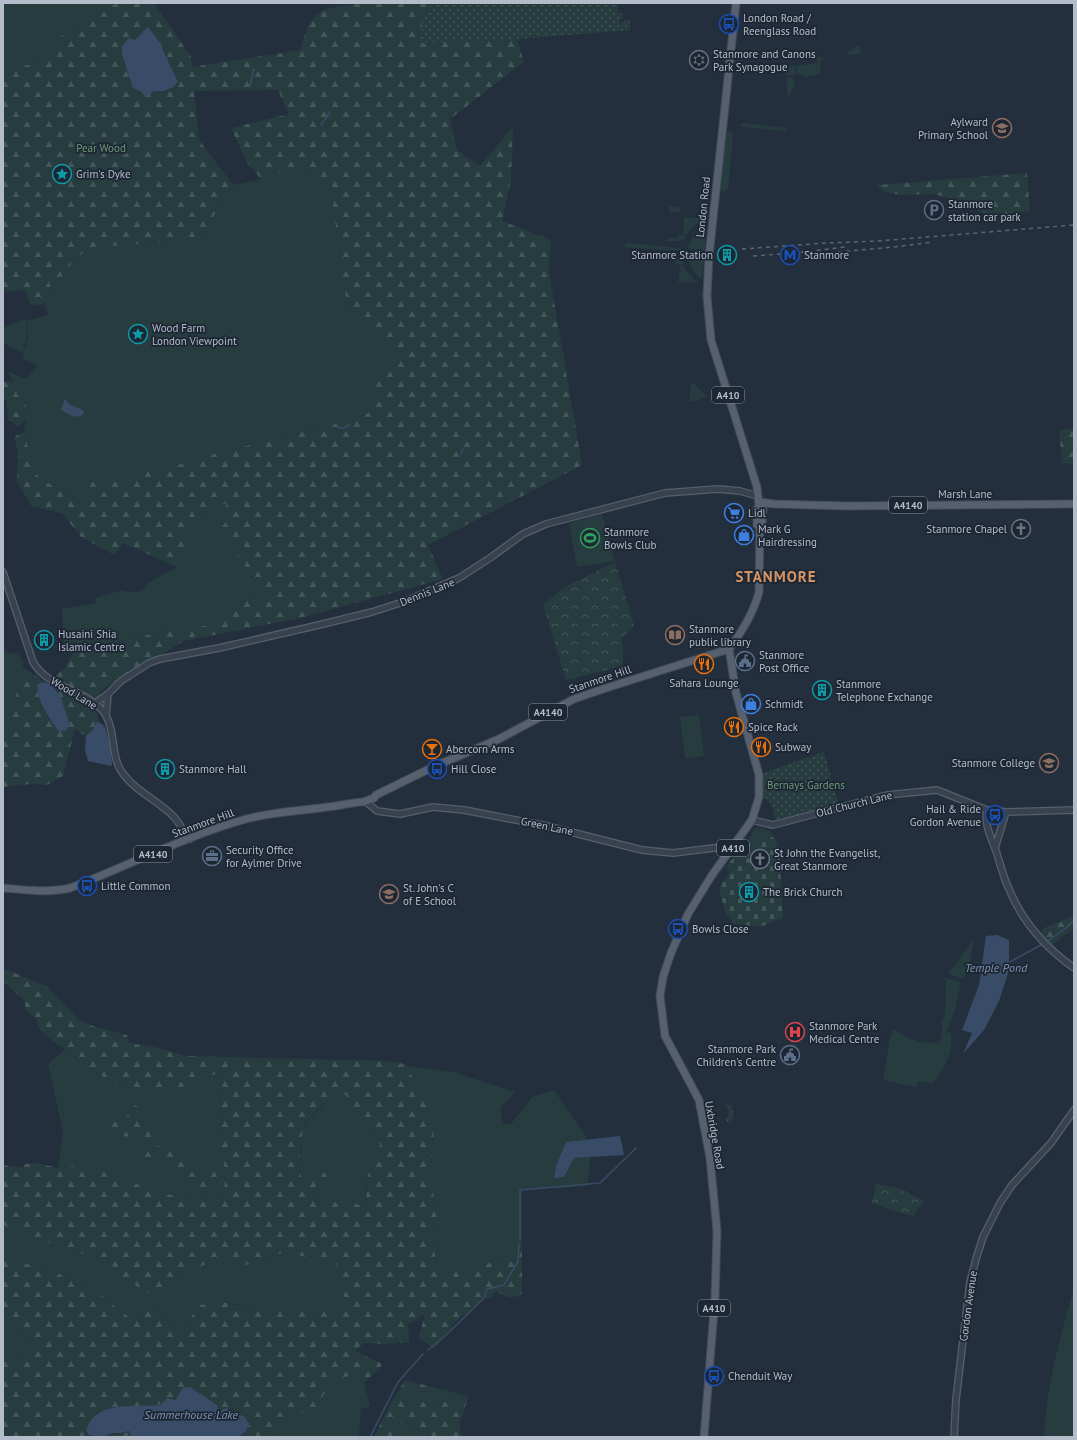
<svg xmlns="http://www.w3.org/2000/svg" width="1077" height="1440" font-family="'PT Sans',sans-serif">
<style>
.grass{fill:#263c3f}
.forest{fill:url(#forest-firs);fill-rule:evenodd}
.cemetery{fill:url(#cemetery-stones)}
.park{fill:url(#park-crowns)}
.garden{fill:url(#garden-dots)}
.water{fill:#394c67}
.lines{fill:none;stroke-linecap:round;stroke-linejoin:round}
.stream{stroke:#394c67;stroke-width:1.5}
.tertiary-casing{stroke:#565f6c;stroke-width:8}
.primary-casing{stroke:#414a57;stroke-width:9}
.tertiary{stroke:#38414e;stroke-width:5.5}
.primary{stroke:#56606e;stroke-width:7}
.rail{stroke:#5a6575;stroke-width:1.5;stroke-dasharray:4 4;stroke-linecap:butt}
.labels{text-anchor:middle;stroke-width:3.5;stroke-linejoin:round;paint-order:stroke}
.shield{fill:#1d2633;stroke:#878f9c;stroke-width:1}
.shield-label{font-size:10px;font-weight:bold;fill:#b4bcc9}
.poi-label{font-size:11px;fill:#b4bcc9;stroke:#1d2633;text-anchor:start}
.park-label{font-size:11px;fill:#6b9a76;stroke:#1d2633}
.street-label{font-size:11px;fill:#b4bcc9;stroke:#1d2633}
.water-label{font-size:12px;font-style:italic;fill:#7c92b1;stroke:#1d2633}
.district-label{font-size:15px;font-weight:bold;letter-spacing:1px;fill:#d59563;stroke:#1d2633}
</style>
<defs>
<pattern id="forest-firs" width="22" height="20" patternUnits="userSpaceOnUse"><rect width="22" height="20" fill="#263c3f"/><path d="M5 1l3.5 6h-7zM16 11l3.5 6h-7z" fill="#435659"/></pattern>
<pattern id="cemetery-stones" width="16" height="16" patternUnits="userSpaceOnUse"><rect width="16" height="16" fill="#263c3f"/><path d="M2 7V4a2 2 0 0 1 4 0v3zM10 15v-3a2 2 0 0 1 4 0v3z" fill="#435659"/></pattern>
<pattern id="park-crowns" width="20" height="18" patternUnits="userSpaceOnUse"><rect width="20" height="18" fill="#263c3f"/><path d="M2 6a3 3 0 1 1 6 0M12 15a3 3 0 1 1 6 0" fill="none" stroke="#435659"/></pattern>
<pattern id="garden-dots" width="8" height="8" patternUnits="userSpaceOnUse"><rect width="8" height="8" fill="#263c3f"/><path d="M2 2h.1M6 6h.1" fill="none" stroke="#435659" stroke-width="1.8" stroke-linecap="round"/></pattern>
</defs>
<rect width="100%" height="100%" fill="#242f3e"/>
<path class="grass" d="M3 3H117L62 35 45 60 3 72Z
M858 45 860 46 861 54 847 55 849 51Z
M817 57 831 58 822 59 820 62 821 74 804 77 803 74H797L796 66 817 63Z
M795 66V75H786L785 67Z
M787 78H792L795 82 790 95 787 94Z
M741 123 786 128 785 131 741 127Z
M728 131H730L733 134 728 188 724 192 721 191V187L726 133Z
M299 165 332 200 347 306 399 360 376 383 369 412 351 420 190 460 172 467H149L143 481H92L84 505 35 474 24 432 26 420 25 399 17 395 15 385 8 373 10 372 26 379 37 366 22 358 28 338 27 321 48 315 44 304 52 292 49 282 53 277 65 276 73 259 95 247 199 240 233 185 261 179Z
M669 206 680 207 679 212H669Z
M684 217 705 219 696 224 687 235 683 234Z
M705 226V251L688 249C690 239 696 230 705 226Z
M679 235 686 236 683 241H667V238H678Z
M626 243 680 248 682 250 680 251 626 247 624 245Z
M687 251 705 253 702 277H699C692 270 687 262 687 251Z
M666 256 681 258 684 265 676 264 674 261 665 260Z
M680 265 684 266 687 272 697 283 678 282Z
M26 319 27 328 26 342 24 343 23 345 25 348 23 353 3 343V328Z
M695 383 696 386 707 396 695 401H689L691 388 690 384Z
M226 503V522L238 550V560L245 566 250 574 269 597 250 599 238 605 230 619 213 625 168 630 64 654 62 609 95 603 96 598 123 590 127 592 141 591 150 582 177 567 189 543 192 517 200 520Z
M602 514 615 561 577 567 569 523Z
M3 651 17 654 24 661 17 691 3 742Z
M699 715 704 756 685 759 680 717Z
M759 827 769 830 775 838C764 836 756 841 745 845L755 828Z
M974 939 969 964 964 979 948 974Z
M943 977 961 983C956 1001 954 1023 942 1038L950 1030C956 1050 944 1068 933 1084L919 1081 916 1087 883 1080 890 1039 893 1030 894 1029C904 1036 912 1041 924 1042 929 1043 933 1042 937 1044L942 1039 940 1033 942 1031V1020L945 1015 946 981 943 978Z
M66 1049 82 1060 87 1067 110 1081 127 1087 147 1092 220 1073 222 1086 220 1103 218 1149 225 1168 224 1200 181 1197 149 1190 110 1170 74 1166 58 1168 63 1132 48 1064Z
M406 1066 453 1072 515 1092 500 1108 503 1123 510 1125 532 1097 554 1090 585 1135 586 1140 566 1142 556 1166 564 1177 573 1158 590 1157 588 1186 522 1190V1250L468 1271 446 1273 437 1264 431 1236 437 1215 430 1174 434 1132 429 1107Z
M346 1095 362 1118 374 1132 380 1145 373 1164 368 1174 366 1188 365 1208 347 1199 328 1204 319 1198 317 1195 323 1187 313 1170 309 1180 303 1191 300 1170 302 1134 308 1120 322 1107 328 1099Z
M3 1225 70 1251 107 1259 122 1278 170 1283 184 1272 210 1263 226 1261 241 1267 277 1254 293 1253 314 1259H335L347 1308H331L319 1314 298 1309 266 1311 222 1301C215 1306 188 1320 186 1324 185 1326 185 1331 185 1334 167 1332 171 1315 155 1308L130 1318 97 1292 51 1270 3 1257Z
M1074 1288V1437H1044C1046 1386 1060 1337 1074 1288Z
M3 1320 36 1344 18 1360 3 1351Z
M348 1375 364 1383 370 1406 361 1409 359 1437H277L282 1424 296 1420 298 1414 317 1406 329 1384Z
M448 1391 468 1396 467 1401 426 1403 406 1398 408 1392Z
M399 1422 416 1426 422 1437H395L394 1435Z"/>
<path class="forest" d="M117 3H154L191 57 192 67 300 50C304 38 307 21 319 13 336 0 407 3 431 3L420 43 517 39 524 62 450 119 457 150 480 166 513 126 511 180 502 221 551 240 549 272 582 465 428 545 443 579 300 618 184 641 106 687 95 699 53 678 65 668 72 653 168 630 213 625 229 619 238 605 250 599 268 597 250 574 245 566 238 560V550L218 531 226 522V503L200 520 192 518 189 543 177 567 123 543 114 555 81 537 62 513 31 506 17 482 18 451 14 437 24 432 35 474 83 505 92 481H143L149 467H172L190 460 351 420 368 413 376 383 398 360 347 306 332 200 299 165 262 180 248 164 231 128 289 114 278 90 194 91 199 140 233 185 199 240 95 247 73 259 65 276 53 278 49 282 52 292 44 304 31 306 25 290 3 292V72L45 60 62 35Z
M1027 173 1030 211 991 216 950 198 933 194 900 195 882 191 877 185Z
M11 380 15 385 17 395 25 399 26 420 18 426 8 420 7 402 3 397V383Z
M1074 428V464L1062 463 1059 430Z
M22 667 45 682 37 684C37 696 42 705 48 715L64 711 61 698 53 686 88 704 97 713 99 722 95 723 93 730 86 736 75 729 63 776 47 785 31 784 3 787V742L17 691Z
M1074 916V928L1052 945 1043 938 1040 933 1044 928Z
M3 968 48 987 79 1020 93 1026 127 1035 129 1042 135 1044 147 1045 186 1056 387 1061 405 1064 429 1107 434 1132 430 1174 437 1215 431 1236 437 1264 447 1273 468 1271 522 1250V1294C512 1299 506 1298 497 1291L493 1294 492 1299 485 1298 455 1322 434 1349 419 1337 425 1314 408 1325 409 1342 385 1344 364 1343 355 1351 383 1364 364 1383 348 1376 329 1384 318 1406 299 1414 296 1420 283 1424 277 1437H238L246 1431 249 1424 245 1417 226 1408 220 1411 218 1410 217 1405 205 1398 175 1400 154 1406 110 1408 101 1437C112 1433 120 1434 130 1431L132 1437H3V1351L18 1360 36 1344 3 1320V1257L51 1270 97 1292 130 1318 155 1308C171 1315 166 1332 185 1333L186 1324 200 1304 214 1307 218 1301 266 1311 298 1309 319 1314 331 1308H347L335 1259 314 1260 293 1253 277 1254 241 1267 226 1261 210 1263 184 1272 170 1283 150 1294 122 1278 107 1259 70 1251 3 1225V1165L23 1168 25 1164 37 1163 58 1168 74 1166 110 1170 149 1190 181 1197 224 1200 225 1168 218 1149 220 1103 222 1086 220 1073 198 1079 176 1090 147 1092 127 1087 110 1081 87 1067 82 1060 54 1042 39 1029 36 1018 26 1011 24 1000 3 981ZM346 1095 362 1118 374 1132 380 1145 373 1164 368 1174 365 1208 347 1199 328 1204 319 1198 317 1195 323 1187 327 1175 317 1168 313 1170 309 1180 303 1190C300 1173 297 1135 308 1120 314 1112 322 1107 328 1099Z
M134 1105 141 1108 137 1117C150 1128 153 1127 152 1145L175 1150 188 1157 201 1158 200 1168 216 1172 219 1184 214 1191 202 1192 195 1188 187 1175 167 1160 146 1158 143 1152 144 1144 131 1137 112 1135 108 1130 116 1115 126 1118Z
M405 1380 448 1391 408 1392 406 1398 426 1403 467 1401 460 1422 461 1437H440L427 1435 426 1437H422L416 1426 399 1422 394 1435 395 1437H374L389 1407Z"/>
<path class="cemetery" d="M770 837 775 838 779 848 783 918 760 927 734 924 725 912 719 888 730 872 726 866 745 845 762 838Z"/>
<path class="park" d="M615 562 634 625 622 638 623 666 566 680 543 605 563 588Z
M725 1104 731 1105C734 1112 735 1117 730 1124L726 1120 729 1112Z
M876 1184 898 1188 924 1201 914 1216 893 1211 872 1203Z"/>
<path class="garden" d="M437 3H617L618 13H622V18L619 20V22L623 23 624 20 630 19V30L517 39 420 43 422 24 431 4Z
M824 752 838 803 776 821 771 803 761 794 763 773Z"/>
<path class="water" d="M148 27 158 40 178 82 173 87 164 91H154L146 97 140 91 133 88 122 54V46L129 38 135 40Z
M66 399 68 404 83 410 84 413C79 421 68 414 61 410L64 401Z
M45 682 53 686 61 698 70 725 66 730 59 732C49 717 37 702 37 684Z
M99 722C100 723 103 725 104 726 108 732 112 757 112 765L111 766 88 761 85 751 86 736 93 730 95 723Z
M997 935 1009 940V970L999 1001 984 1030 963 1054 972 1033 962 1030 979 985 986 936Z
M620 1136 624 1155 574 1158 564 1177 554 1178 556 1166 566 1142Z
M190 1387 217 1405 218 1410 220 1411 226 1408 245 1417 249 1424 246 1431 238 1437H132L129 1431 121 1433H113L102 1437 89 1435 86 1430C96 1399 136 1408 160 1405L167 1398 176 1400 182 1388Z"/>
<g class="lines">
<path class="stream" d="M250 86 254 69
M321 125 330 112
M338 428H344L350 425
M461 454 463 449
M1048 941 1066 928 1074 920
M1010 962 1041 945
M520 1239V1190L600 1183 636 1148
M428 1350 444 1337 484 1298 487 1289 504 1285 518 1261 519 1244
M370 1437 398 1382 423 1354"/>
<g class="tertiary-casing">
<path id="tertiary" d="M3 572 33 662C47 687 83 689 102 710 115 725 111 748 118 765 129 789 157 799 174 817 180 823 184 835 190 839
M95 703 108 694 121 681 149 663 160 659 219 648 319 625 372 612 406 601 459 578 490 558 523 534 546 524 665 493 718 489 740 491 758 496
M106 716 108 694
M365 801 377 811 392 813 400 814 433 807 464 810 547 826 642 850 673 853 722 847 730 851
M987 810C984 825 991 837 996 851 1000 863 1003 877 1009 889 1022 921 1046 948 1074 968
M752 820 773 825 887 795 937 790 987 810 1006 812 1074 810
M995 848 1006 812
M954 1437 956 1399 970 1282 976 1259 983 1237 1000 1203 1012 1185 1051 1143 1074 1110"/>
</g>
<g class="primary-casing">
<path id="primary" d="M736 3 709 256 707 296 711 340 757 487 759 506 757 509V525L760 527
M759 502 775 504 848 506 1074 504
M729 649C741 633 754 612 759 592L760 527 762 525 763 508 759 506
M3 888C25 890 48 893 70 888 128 866 185 836 246 819 273 812 300 811 327 807 334 807 359 801 363 802L374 798 376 795 433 767 499 739 574 699 603 689 729 649
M704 1437 715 1298 717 1231 710 1158 699 1100 665 1036 660 996 663 977 671 953 688 914 712 875 752 820 759 797V775L736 693 729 649"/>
</g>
<use href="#tertiary" class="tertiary"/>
<use href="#primary" class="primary"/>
<path class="rail" d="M742 249 826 243 878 241 1074 225
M838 252 893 247 933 242
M753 256 795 253 845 247"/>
</g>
<defs>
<g id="bus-ring" transform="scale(1)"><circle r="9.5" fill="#1d2633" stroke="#1a4fb4" stroke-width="1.5"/><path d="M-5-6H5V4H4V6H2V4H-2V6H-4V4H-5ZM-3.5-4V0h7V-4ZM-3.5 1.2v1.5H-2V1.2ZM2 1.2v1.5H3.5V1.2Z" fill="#1a4fb4"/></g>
<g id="synagogue-ring" transform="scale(1)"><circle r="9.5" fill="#1d2633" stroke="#6b7280" stroke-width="1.5"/><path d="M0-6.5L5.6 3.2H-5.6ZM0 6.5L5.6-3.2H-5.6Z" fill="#6b7280"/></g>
<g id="school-ring" transform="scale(1)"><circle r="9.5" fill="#1d2633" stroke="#8d6e63" stroke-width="1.5"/><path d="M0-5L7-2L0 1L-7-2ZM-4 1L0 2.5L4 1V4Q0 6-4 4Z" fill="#8d6e63"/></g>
<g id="sight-ring" transform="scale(1)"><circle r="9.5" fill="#1d2633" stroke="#0f9aa8" stroke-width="1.5"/><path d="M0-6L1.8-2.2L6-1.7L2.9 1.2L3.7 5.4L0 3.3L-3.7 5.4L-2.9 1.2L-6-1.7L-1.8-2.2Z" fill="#0f9aa8"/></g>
<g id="parking-ring" transform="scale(1)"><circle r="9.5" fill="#1d2633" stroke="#5c6f8a" stroke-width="1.5"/><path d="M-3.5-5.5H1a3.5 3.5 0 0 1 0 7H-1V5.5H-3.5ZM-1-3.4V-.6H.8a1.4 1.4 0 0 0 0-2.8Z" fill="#5c6f8a"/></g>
<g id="building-ring" transform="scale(1)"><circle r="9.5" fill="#1d2633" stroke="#0f9aa8" stroke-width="1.5"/><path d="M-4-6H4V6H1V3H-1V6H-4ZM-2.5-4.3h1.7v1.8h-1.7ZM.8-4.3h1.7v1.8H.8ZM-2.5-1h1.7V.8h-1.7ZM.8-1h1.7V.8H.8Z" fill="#0f9aa8"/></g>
<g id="metro-ring" transform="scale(1)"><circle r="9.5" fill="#1d2633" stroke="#1a4fb4" stroke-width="1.5"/><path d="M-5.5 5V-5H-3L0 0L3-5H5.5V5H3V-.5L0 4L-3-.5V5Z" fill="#1a4fb4"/></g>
<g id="supermarket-ring" transform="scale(1)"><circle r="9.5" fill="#1d2633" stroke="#3f7fe0" stroke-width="1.5"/><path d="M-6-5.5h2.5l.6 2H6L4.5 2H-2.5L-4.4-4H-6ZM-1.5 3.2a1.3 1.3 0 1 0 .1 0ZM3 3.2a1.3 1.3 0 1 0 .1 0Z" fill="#3f7fe0"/></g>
<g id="church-ring" transform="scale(1)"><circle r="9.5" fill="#1d2633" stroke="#6b7280" stroke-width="1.5"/><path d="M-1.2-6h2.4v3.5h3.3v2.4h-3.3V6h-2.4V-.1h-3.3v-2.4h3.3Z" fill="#6b7280"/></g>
<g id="shop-ring" transform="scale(1)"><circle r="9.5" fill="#1d2633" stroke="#3f7fe0" stroke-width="1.5"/><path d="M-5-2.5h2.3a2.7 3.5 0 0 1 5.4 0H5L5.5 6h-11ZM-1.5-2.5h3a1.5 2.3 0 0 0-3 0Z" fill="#3f7fe0"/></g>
<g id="stadium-ring" transform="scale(1)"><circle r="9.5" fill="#1d2633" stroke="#2e9e5b" stroke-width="1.5"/><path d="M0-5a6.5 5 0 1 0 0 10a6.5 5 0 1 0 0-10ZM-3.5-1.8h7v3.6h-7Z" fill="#2e9e5b"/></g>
<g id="library-ring" transform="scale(1)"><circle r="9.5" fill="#1d2633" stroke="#8d6e63" stroke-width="1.5"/><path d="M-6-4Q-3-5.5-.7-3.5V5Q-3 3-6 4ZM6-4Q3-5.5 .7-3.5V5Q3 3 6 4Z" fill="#8d6e63"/></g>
<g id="civic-ring" transform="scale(1)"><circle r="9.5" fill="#1d2633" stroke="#5c6f8a" stroke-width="1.5"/><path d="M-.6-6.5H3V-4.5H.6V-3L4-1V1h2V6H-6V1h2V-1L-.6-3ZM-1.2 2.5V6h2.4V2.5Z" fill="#5c6f8a"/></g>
<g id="restaurant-ring" transform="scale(1)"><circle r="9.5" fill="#1d2633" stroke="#e8710a" stroke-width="1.5"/><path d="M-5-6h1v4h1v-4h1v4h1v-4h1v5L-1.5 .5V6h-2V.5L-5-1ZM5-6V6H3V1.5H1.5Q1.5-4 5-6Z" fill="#e8710a"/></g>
<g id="bar-ring" transform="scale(1)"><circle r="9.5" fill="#1d2633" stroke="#e8710a" stroke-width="1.5"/><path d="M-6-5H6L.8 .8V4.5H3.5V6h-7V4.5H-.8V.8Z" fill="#e8710a"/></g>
<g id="university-ring" transform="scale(1)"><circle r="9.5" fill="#1d2633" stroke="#8d6e63" stroke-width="1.5"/><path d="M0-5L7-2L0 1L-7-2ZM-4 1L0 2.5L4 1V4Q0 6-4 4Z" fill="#8d6e63"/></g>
<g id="office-ring" transform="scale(1)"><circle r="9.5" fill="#1d2633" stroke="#5c6f8a" stroke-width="1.5"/><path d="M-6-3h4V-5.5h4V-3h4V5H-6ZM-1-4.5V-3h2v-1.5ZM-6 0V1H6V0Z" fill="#5c6f8a"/></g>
<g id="hospital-ring" transform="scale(1)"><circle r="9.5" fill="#1d2633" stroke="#e0444e" stroke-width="1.5"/><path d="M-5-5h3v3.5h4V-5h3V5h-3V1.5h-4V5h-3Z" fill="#e0444e"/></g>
</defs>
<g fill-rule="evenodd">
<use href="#bus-ring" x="729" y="24"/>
<use href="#synagogue-ring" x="699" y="60"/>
<use href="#school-ring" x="1002" y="128"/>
<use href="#sight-ring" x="62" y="174"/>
<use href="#parking-ring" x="934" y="210"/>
<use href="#building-ring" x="727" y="255"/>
<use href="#metro-ring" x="790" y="255"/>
<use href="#sight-ring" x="138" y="334"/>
<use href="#supermarket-ring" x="734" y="513"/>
<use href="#church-ring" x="1021" y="529"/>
<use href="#shop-ring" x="744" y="535"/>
<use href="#stadium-ring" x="590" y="538"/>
<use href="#library-ring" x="675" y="635"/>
<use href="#building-ring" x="44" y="640"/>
<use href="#civic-ring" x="745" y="661"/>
<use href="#restaurant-ring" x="704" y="664"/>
<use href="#building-ring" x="822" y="690"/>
<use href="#shop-ring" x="751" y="704"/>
<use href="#restaurant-ring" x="734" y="727"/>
<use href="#restaurant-ring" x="761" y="747"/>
<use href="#bar-ring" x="432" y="749"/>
<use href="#university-ring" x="1049" y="763"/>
<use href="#building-ring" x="165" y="769"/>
<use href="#bus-ring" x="437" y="769"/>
<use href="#bus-ring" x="995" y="815"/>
<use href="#office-ring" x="212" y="856"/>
<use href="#church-ring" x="760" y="859"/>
<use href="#bus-ring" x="87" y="886"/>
<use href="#building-ring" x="749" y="892"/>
<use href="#school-ring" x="389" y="894"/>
<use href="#bus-ring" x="678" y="929"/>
<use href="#hospital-ring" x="795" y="1032"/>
<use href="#civic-ring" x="790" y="1055"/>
<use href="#bus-ring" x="714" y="1376"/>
</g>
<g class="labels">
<g class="shield">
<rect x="712" y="387" width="32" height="16" rx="3"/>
<rect x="889" y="497" width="38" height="16" rx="3"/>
<rect x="529" y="704" width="38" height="16" rx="3"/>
<rect x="717" y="840" width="32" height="16" rx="3"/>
<rect x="134" y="846" width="38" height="16" rx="3"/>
<rect x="698" y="1300" width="32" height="16" rx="3"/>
</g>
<g class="shield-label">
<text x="728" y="399">A410</text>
<text x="908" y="509">A4140</text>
<text x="548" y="716">A4140</text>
<text x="733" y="852">A410</text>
<text x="153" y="858">A4140</text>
<text x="714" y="1312">A410</text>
</g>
<g class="poi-label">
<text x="743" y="22">London Road /<tspan x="743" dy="13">Reenglass Road</tspan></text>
<text x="713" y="58">Stanmore and Canons<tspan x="713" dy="13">Park Synagogue</tspan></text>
<text x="988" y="126" text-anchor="end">Aylward<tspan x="988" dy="13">Primary School</tspan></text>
<text x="76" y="178">Grim's Dyke</text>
<text x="948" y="208">Stanmore<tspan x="948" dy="13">station car park</tspan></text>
<text x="713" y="259" text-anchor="end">Stanmore Station</text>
<text x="804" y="259">Stanmore</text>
<text x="152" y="332">Wood Farm<tspan x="152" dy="13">London Viewpoint</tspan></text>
<text x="748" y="517">Lidl</text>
<text x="758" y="533">Mark G<tspan x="758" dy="13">Hairdressing</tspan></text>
<text x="1007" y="533" text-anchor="end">Stanmore Chapel</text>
<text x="604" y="536">Stanmore<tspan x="604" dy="13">Bowls Club</tspan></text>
<text x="689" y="633">Stanmore<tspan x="689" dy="13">public library</tspan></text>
<text x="58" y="638">Husaini Shia<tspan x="58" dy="13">Islamic Centre</tspan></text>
<text x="759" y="659">Stanmore<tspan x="759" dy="13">Post Office</tspan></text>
<text x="704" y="687" text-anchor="middle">Sahara Lounge</text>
<text x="836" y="688">Stanmore<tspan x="836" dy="13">Telephone Exchange</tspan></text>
<text x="765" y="708">Schmidt</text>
<text x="748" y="731">Spice Rack</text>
<text x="775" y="751">Subway</text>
<text x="446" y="753">Abercorn Arms</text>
<text x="1035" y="767" text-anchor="end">Stanmore College</text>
<text x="179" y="773">Stanmore Hall</text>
<text x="451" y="773">Hill Close</text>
<text x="981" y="813" text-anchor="end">Hail &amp; Ride<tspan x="981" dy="13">Gordon Avenue</tspan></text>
<text x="226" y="854">Security Office<tspan x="226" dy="13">for Aylmer Drive</tspan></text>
<text x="774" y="857">St John the Evangelist,<tspan x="774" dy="13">Great Stanmore</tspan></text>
<text x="101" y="890">Little Common</text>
<text x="403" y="892">St. John's C<tspan x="403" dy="13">of E School</tspan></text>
<text x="763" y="896">The Brick Church</text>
<text x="692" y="933">Bowls Close</text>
<text x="809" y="1030">Stanmore Park<tspan x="809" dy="13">Medical Centre</tspan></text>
<text x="776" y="1053" text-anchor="end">Stanmore Park<tspan x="776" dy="13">Children's Centre</tspan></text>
<text x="728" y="1380">Chenduit Way</text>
</g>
<g class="park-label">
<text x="101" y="152">Pear Wood</text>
<text x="806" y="789">Bernays Gardens</text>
</g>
<g class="street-label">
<text transform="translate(703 207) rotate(-84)" y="4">London Road</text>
<text x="965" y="498">Marsh Lane</text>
<text transform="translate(427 592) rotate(-22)" y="4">Dennis Lane</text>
<text transform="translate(600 679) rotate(-19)" y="4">Stanmore Hill</text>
<text transform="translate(74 693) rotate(31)" y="4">Wood Lane</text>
<text transform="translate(854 804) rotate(-14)" y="4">Old Church Lane</text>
<text transform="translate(203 823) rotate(-20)" y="4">Stanmore Hill</text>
<text transform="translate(547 826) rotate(12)" y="4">Green Lane</text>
<text transform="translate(715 1135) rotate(80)" y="4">Uxbridge Road</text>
<text transform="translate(968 1306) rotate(-82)" y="4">Gordon Avenue</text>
</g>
<g class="water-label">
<text x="996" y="972">Temple Pond</text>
<text x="191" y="1419">Summerhouse Lake</text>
</g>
<g class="district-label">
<text x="776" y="582">STANMORE</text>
</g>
</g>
<rect width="1077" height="1440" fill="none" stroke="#b4bcc9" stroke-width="8"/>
</svg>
